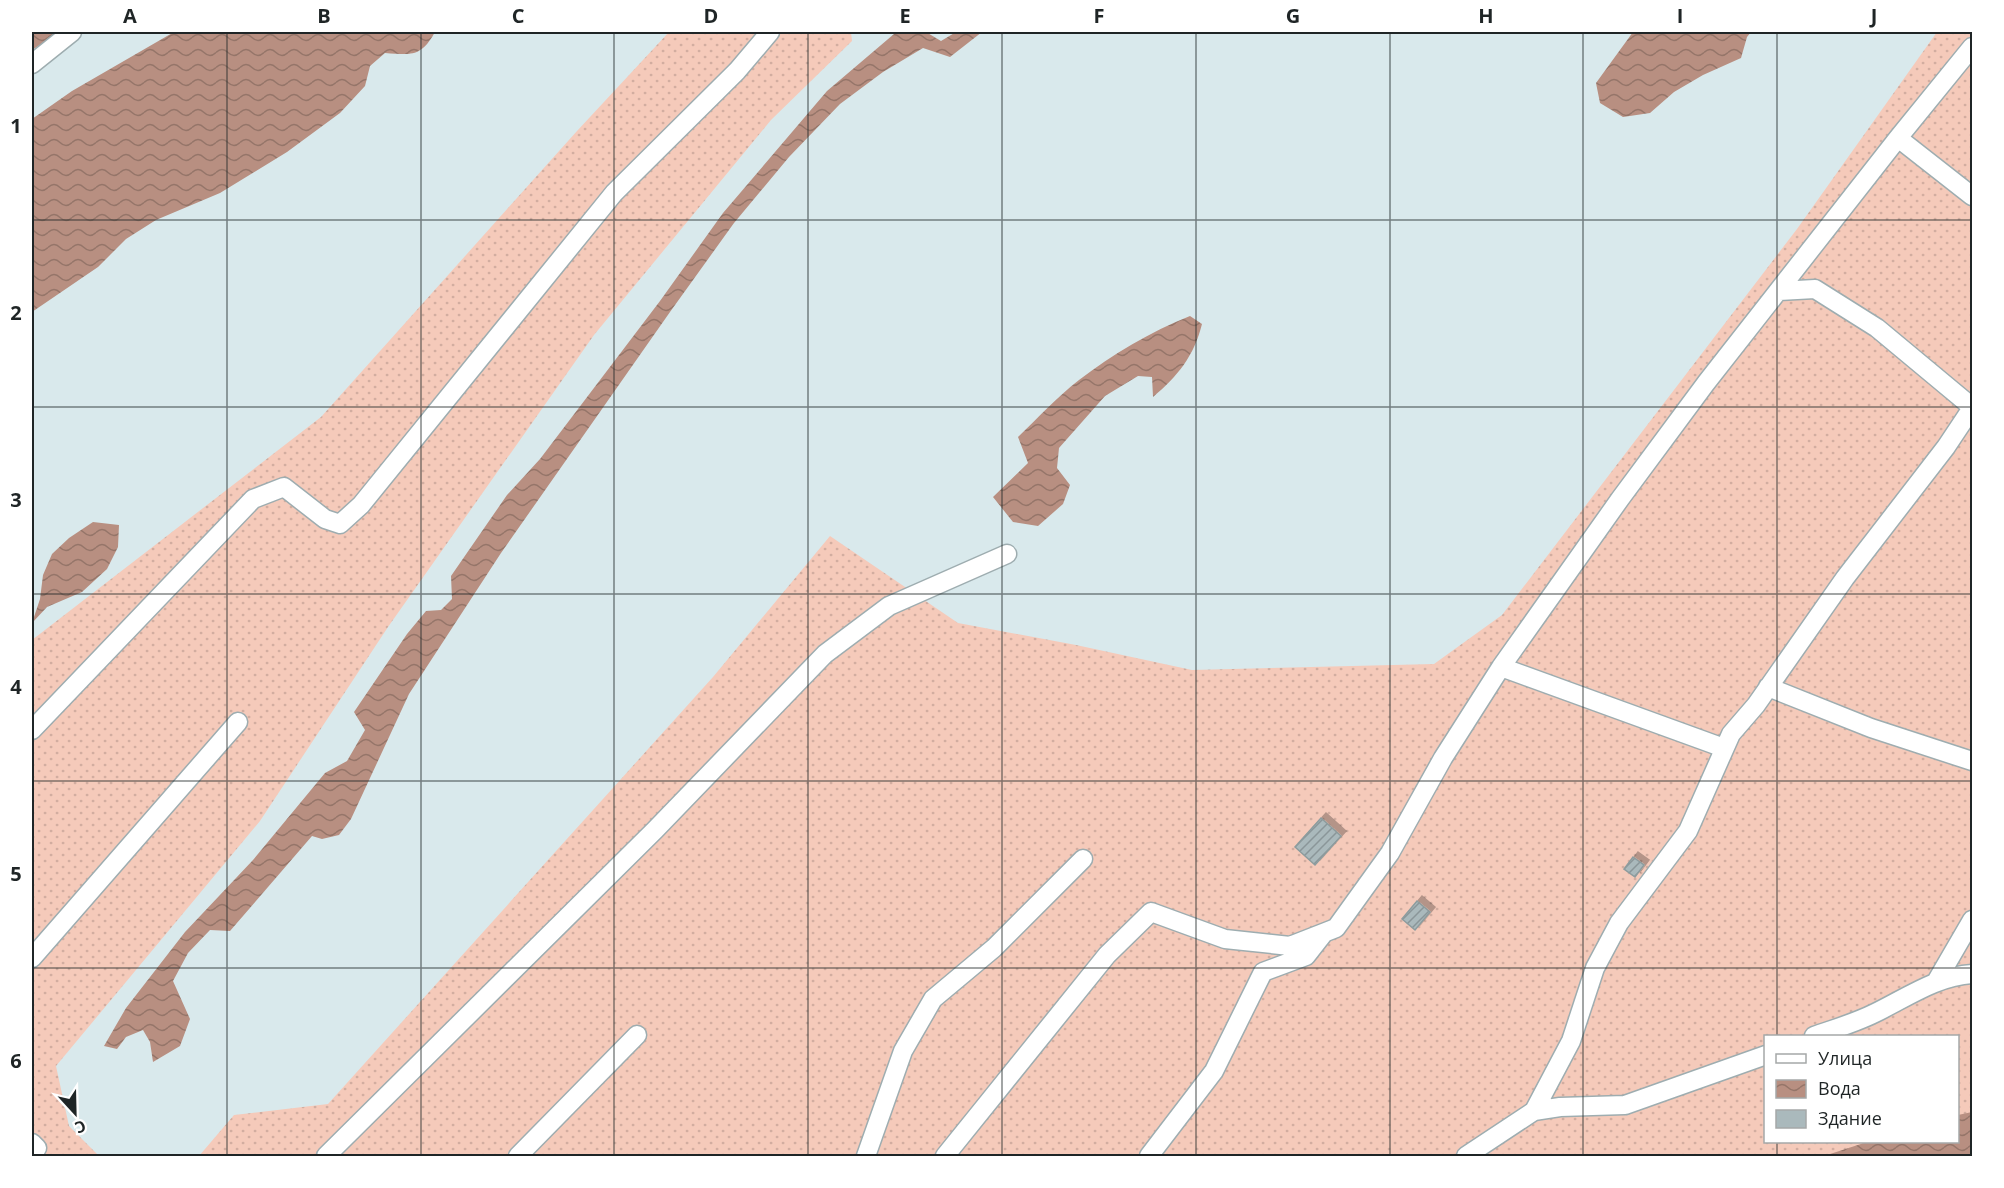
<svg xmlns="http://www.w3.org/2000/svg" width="2004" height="1188" font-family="'Open Sans',sans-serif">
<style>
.garden{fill:url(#garden-dots);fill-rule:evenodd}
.water{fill:url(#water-waves)}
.building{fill:url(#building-hatch);stroke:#8d9c9e;stroke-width:1.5;filter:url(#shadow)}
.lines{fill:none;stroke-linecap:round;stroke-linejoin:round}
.minor-casing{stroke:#9eadb0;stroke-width:21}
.minor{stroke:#fff;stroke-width:18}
.grid{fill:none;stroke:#1f2526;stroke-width:1.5;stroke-opacity:0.55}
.neatline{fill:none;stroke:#1f2526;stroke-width:2}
.grid-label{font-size:20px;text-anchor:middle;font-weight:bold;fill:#1f2526}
</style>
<defs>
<pattern id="garden-dots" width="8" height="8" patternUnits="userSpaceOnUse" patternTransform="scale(1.5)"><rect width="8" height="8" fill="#f5caba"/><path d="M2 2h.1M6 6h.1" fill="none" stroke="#d2ada0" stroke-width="1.8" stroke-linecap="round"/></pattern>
<pattern id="water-waves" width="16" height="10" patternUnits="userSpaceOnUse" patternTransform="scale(1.5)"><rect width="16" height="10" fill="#b88f81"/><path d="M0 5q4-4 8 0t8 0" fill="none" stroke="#957569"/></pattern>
<pattern id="building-hatch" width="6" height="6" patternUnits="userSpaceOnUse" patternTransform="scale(1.5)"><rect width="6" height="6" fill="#aab9bc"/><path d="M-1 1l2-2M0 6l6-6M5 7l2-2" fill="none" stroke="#8a9699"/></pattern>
<filter id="shadow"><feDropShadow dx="5" dy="-5" stdDeviation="0" flood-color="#0004"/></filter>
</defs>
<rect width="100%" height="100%" fill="#d9e9ec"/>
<path class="garden" d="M669 32H851L852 41 771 120 594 335 388 627 260 821 56 1066 69 1126 99 1156H32V640L321 417 577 131Z
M1937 32H1972V1156H199L234 1115 328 1104 713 677 830 536 958 623 1076 645 1192 670 1434 664 1502 615 1797 229ZM1766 1036H1958V1142H1766Z"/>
<path class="water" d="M32 32H61L32 50Z
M174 32H435C421 57 412 55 385 53L370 66 365 86 340 113 287 152 220 193 156 220 126 239 98 267 32 312V119L72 91Z
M894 32H926L941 41 956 32H982L950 57 923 48 883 72 840 104 789 157 734 223 670 312 501 553 409 694 351 819 339 835 322 839 312 836 230 931 210 930 188 953 173 981 190 1019 180 1046 153 1062 150 1042 143 1030 126 1037 117 1049 104 1046 126 1008 185 932 253 860 325 773 347 761 365 730 354 712 407 634 426 611 441 610 452 599 451 576 507 495 540 459 660 301 723 213 827 91 894 34Z
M1633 32H1751L1747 37 1741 58 1703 75 1674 92 1650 113 1623 117 1600 103 1596 83Z
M1190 316 1202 324C1194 356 1178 376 1153 397L1152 377 1138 376 1105 396 1059 448 1057 468 1070 485 1063 504 1038 526 1013 522 993 497 1028 463 1018 437C1038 418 1057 397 1079 380 1113 354 1150 332 1190 316Z
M93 522 119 525 118 547 107 569 82 592 47 607 32 623 40 599 43 575 52 554 69 538Z
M1972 1112V1156H1824L1867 1142H1958V1115Z"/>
<path class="building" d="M1321 818 1341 836 1315 865 1295 847Z
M1633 857 1644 865 1635 877 1624 869Z
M1417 901 1430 912 1415 930 1402 919Z"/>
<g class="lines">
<g class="minor-casing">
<path id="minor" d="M32 64 72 32
M1898 138 1972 196
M1779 291 1815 289 1877 328 1972 407
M1501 667 1724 748
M1768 687 1871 728 1972 761
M32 730 253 499 284 487 325 519 340 524 361 505 614 193 737 71 770 32
M32 958 238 722
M1936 982 1972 920
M1814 1036C1834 1029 1855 1023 1875 1013 1906 998 1937 976 1972 974
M1534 1111 1571 1041 1595 968 1619 923 1688 831 1731 734 1756 705 1845 578 1946 447 1972 408
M32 1143 37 1148 32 1155
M326 1156 655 830 825 654 889 606 1007 554
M518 1156 637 1035
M866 1156 903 1051 933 999 994 948 1083 859
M945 1156 1107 955 1151 912 1225 939 1290 946 1336 928 1390 853 1443 758 1501 667 1620 499 1706 383 1898 138 1972 47
M1149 1156 1214 1071 1263 972 1306 956 1324 933
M1466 1156 1534 1111 1560 1107 1625 1105 1766 1055"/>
</g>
<use href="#minor" class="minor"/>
</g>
<path class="grid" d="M227 32V1156M421 32V1156M614 32V1156M808 32V1156M1002 32V1156M1196 32V1156M1390 32V1156M1583 32V1156M1777 32V1036M32 220H1972M32 407H1972M32 594H1972M32 781H1972M32 968H1972M1777 1142V1156"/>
<rect width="2004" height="1188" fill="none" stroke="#ffffff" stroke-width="66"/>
<rect x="1764" y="1035" width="195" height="108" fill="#ffffff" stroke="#a5a8a8" stroke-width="1.5"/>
<rect x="1776" y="1054" width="30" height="9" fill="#ffffff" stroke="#a5a8a8" stroke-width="1.5"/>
<text x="1818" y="1065" font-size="18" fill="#1f2526">Улица</text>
<rect x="1776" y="1080" width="30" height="18" fill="url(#water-waves)" stroke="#a5a8a8" stroke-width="1.5"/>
<text x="1818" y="1095" font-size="18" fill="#1f2526">Вода</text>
<rect x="1776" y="1110" width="30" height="18" fill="#aab9bc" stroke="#a5a8a8" stroke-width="1.5"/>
<text x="1818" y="1125" font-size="18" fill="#1f2526">Здание</text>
<g transform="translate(75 1113) rotate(158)" stroke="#ffffff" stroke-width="4.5" paint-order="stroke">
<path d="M0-4.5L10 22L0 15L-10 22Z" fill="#1f2526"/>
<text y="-9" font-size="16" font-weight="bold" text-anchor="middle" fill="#1f2526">С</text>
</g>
<rect x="33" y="33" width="1938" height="1122" class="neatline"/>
<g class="grid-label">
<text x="130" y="23">A</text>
<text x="324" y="23">B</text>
<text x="518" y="23">C</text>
<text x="711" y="23">D</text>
<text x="905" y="23">E</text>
<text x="1099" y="23">F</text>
<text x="1293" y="23">G</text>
<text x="1486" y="23">H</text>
<text x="1680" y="23">I</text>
<text x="1874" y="23">J</text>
<text x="16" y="133">1</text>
<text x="16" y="320">2</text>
<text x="16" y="507">3</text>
<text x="16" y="694">4</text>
<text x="16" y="881">5</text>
<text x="16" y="1068">6</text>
</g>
</svg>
